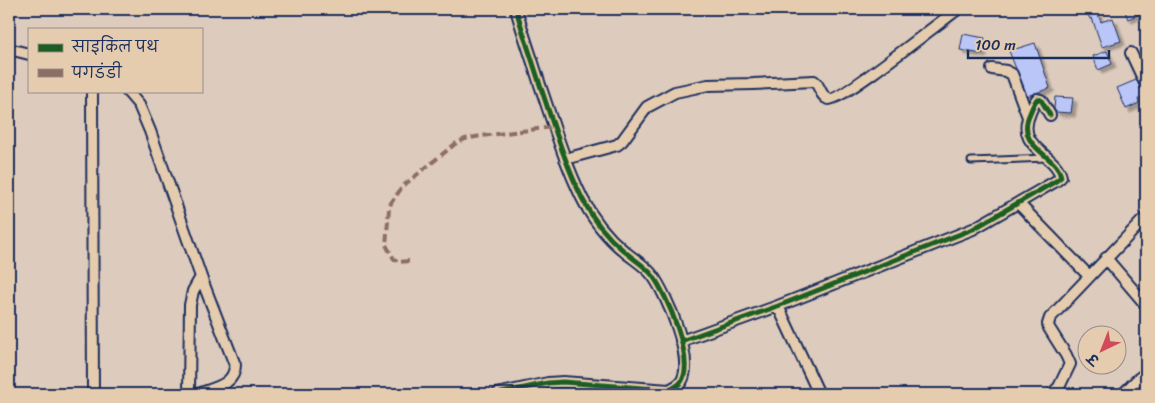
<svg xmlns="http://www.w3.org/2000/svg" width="1155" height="403" font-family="Sriracha,'Playpen Sans Deva',sans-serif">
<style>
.building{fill:#bac6f7;stroke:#1b2f5e;filter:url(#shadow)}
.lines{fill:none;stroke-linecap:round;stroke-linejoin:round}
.lane-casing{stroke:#1b2f5e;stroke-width:9}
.street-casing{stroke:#1b2f5e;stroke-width:14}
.lane{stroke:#e6ccae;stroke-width:5}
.street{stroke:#e6ccae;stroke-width:10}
.quiet{stroke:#8d6e63;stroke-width:4;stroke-dasharray:8 4;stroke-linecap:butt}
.cycleway-casing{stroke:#e6ccae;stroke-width:8}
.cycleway{stroke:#1b5e20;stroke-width:5}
</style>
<defs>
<filter id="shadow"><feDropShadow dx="4" dy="4" stdDeviation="1" flood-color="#0004"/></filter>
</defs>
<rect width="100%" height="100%" fill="#ddcbbd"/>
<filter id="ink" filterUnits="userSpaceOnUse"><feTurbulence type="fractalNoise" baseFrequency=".02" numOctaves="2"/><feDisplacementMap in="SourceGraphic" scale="10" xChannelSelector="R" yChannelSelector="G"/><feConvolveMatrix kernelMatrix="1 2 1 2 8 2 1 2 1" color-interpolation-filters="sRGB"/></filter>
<g filter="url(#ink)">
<path class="building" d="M1089 9H1096L1101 22 1113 18 1121 41 1102 47 1092 18 1090 19 1086 10Z
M1124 9H1146V11L1128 19Z
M963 34 985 38 982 54 960 50Z
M1035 43 1050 88 1027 96 1009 51Z
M1107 51 1112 64 1098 70 1093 56Z
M1136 80 1142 90 1146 92V96L1138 99 1139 103 1126 109 1117 88Z
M1055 97 1073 98 1071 113 1056 112 1054 109Z"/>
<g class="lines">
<g class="lane-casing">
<path id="lane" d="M971 161 1046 158"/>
</g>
<g class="street-casing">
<path id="street" d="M9 49 29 54
M1131 53 1146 85
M992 69 1006 71 1012 74 1028 117
M92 91 93 394
M127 91 139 105 150 131 201 277 235 365C235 385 214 388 198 394
M565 159 617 145 622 141 647 107 675 92 708 85 753 84 814 81C820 85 820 96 828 99 839 103 941 21 958 9
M1019 204 1089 276
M1106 258 1146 305
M778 306 819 394
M681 341 778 306 973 229 1056 181 1061 177C1057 154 1014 148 1030 113 1032 108 1034 103 1037 99L1041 100 1050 115
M189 394 190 305 193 291 201 277
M497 394 548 383 563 382 669 390C673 388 678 386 681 382 696 361 666 294 653 276 646 266 633 259 624 251 607 237 592 218 582 198 564 161 553 123 540 85 532 59 523 34 516 9
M1052 394 1059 387 1070 364 1066 355 1049 328 1048 324 1050 318 1146 217
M1123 394 1138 379 1146 373"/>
</g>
<use href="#lane" class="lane"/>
<use href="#street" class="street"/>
<path class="quiet" d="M409 261 399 262 394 259 386 245 389 209 391 203 403 186 455 144 465 139 481 136 553 127"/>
<g class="cycleway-casing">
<path id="cycleway" d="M681 341 778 306 973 229 1056 181 1061 177C1057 154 1014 148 1030 113 1032 108 1034 103 1037 99L1041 100 1050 115
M497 394 548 383 563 382 669 390C673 388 678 386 681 382 696 361 666 294 653 276 646 266 633 259 624 251 607 237 592 218 582 198 564 161 553 123 540 85 532 59 523 34 516 9"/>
</g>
<use href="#cycleway" class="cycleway"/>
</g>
</g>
<rect width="1155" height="403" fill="none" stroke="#e6ccae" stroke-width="30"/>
<rect x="15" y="15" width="1125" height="373" fill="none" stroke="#1b2f5e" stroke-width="2" filter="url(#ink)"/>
<rect x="28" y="28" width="175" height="65" fill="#e6ccae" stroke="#958d8e"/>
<rect x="38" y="44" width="25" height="8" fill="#1b5e20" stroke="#958d8e"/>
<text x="72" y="52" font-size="15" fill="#1b2f5e">साइकिल पथ</text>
<rect x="38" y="69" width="25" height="8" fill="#8d6e63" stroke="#958d8e"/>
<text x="72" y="78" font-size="15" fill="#1b2f5e">पगडंडी</text>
<g transform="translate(1102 350) rotate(223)"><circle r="24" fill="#e6ccae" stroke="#958d8e"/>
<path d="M0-4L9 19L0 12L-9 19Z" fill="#d1495b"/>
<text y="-8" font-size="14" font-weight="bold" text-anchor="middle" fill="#1b2f5e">उ</text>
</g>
<path d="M968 50v8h141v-8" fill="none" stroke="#1b2f5e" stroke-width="2.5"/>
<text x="975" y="50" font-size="15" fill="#1b2f5e" stroke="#e6ccae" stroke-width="4" paint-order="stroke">100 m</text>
</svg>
